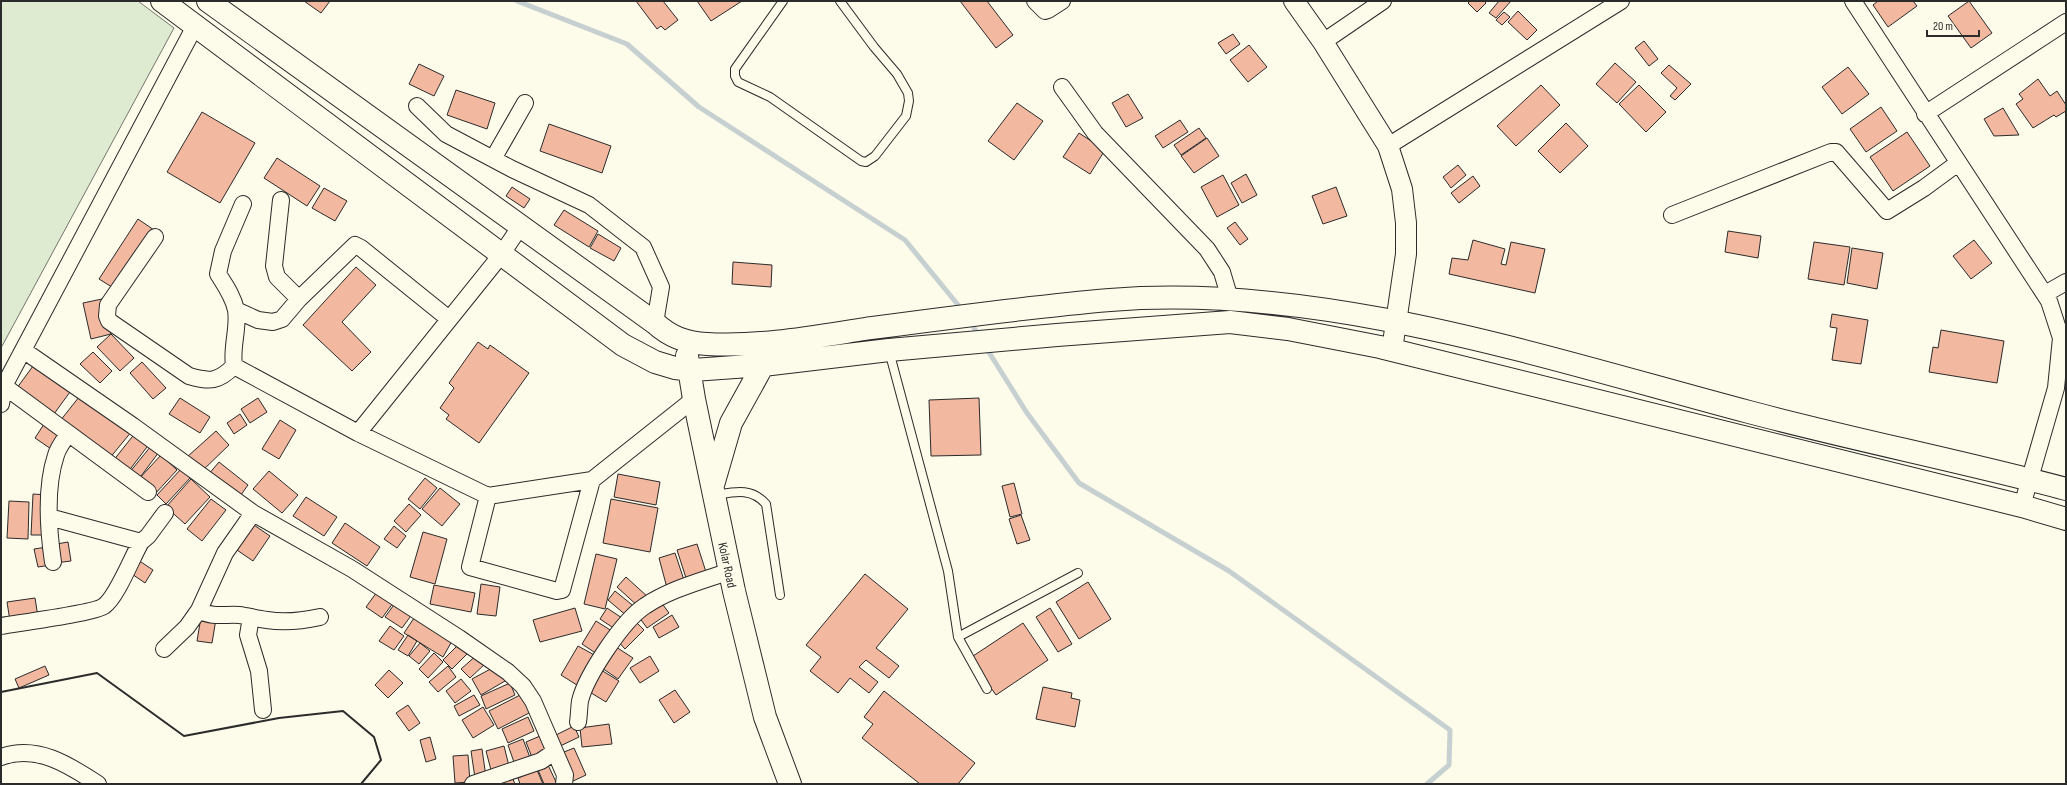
<svg xmlns="http://www.w3.org/2000/svg" width="2067" height="785" font-family="'Sofia Sans Condensed',sans-serif">
<style>
.green{fill:#deebd1;stroke:#74746e}
.lines{fill:none;stroke-linecap:round;stroke-linejoin:round}
.stream{stroke:#c7d0d0;stroke-width:5}
.building{fill:#f2b8a0;stroke:#2b2b2b}
.service-casing{stroke:#2b2b2b;stroke-width:10}
.minor-casing{stroke:#2b2b2b;stroke-width:18}
.tertiary-casing{stroke:#2b2b2b;stroke-width:22}
.secondary-casing{stroke:#2b2b2b;stroke-width:24}
.service{stroke:#fdfbea;stroke-width:8}
.minor{stroke:#fdfbea;stroke-width:16}
.tertiary{stroke:#fdfbea;stroke-width:20}
.secondary{stroke:#fdfbea;stroke-width:22}
.wall{stroke:#2b2b2b;stroke-width:2}
.labels{text-anchor:middle;stroke-width:3;stroke-linejoin:round;paint-order:stroke}
.street-label{font-size:13px;fill:#2b2b2b;stroke:#fdfbea}
</style>
<rect width="100%" height="100%" fill="#fdfbea"/>
<path class="green" d="M1 1H138L174 28 1 348Z"/>
<g class="lines">
<path class="stream" d="M517 1 627 44 699 107 905 240 963 311
M970 321 979 336
M985 346 1027 413 1079 483 1229 571 1450 730 1449 765 1427 784"/>
</g>
<path class="building" d="M304 1H330L321 13Z
M636 1H663L678 20 665 30 661 26 657 29Z
M697 1H742L711 21Z
M960 1H987L1013 35 996 48Z
M1470 1H1484L1486 3 1477 12 1468 3Z
M1499 1H1511L1496 18 1489 13Z
M1878 1H1913L1917 6 1888 27 1873 5Z
M1969 1 1992 33 1971 48 1948 16Z
M1518 11 1537 30 1527 40 1508 22Z
M1504 12 1510 17 1502 25 1496 20Z
M1233 34 1240 44 1226 54 1218 43Z
M1644 41 1658 59 1649 66 1635 48Z
M1249 45 1267 67 1248 82 1230 60Z
M1615 63 1636 82 1617 103 1596 84Z
M419 64 444 76 434 96 409 84Z
M1669 65 1691 84 1675 100 1670 96 1677 88 1661 73Z
M1848 67 1869 94 1842 114 1822 87Z
M2038 79 2050 96 2057 91 2066 105V111L2056 117 2054 115 2033 128 2016 104 2023 99 2019 94Z
M1541 85 1560 105 1516 146 1497 126Z
M1639 85 1666 112 1646 132 1619 104Z
M456 90 495 103 487 129 447 115Z
M1128 94 1143 118 1126 127 1112 103Z
M1017 103 1043 121 1014 160 988 141Z
M1881 107 1897 131 1866 152 1850 129Z
M2003 108 2019 135 1994 136 1984 119Z
M202 112 255 143 220 203 167 172Z
M1180 120 1188 132 1163 148 1155 136Z
M1566 123 1588 146 1560 173 1538 151Z
M549 124 611 146 602 173 540 151Z
M1199 128 1206 138 1181 155 1174 145Z
M1907 132 1930 166 1893 191 1870 157Z
M1079 133 1105 150 1090 174 1063 157Z
M1207 138 1219 156 1194 173 1181 156Z
M277 158 320 186 307 206 264 178Z
M1458 165 1466 175 1451 188 1443 177Z
M1246 174 1257 195 1242 203 1231 183Z
M1223 175 1239 205 1217 217 1201 187Z
M1473 176 1480 186 1459 203 1451 193Z
M512 187 530 199 524 208 506 196Z
M1336 187 1347 216 1323 224 1312 196Z
M324 188 347 201 335 221 312 208Z
M564 210 598 231 589 247 554 225Z
M138 219 154 230 115 289 99 279Z
M1235 222 1248 239 1240 245 1227 228Z
M1728 231 1761 236 1758 258 1725 252Z
M598 234 621 248 614 261 590 248Z
M1473 240 1505 249 1501 264 1506 265 1511 242 1545 249 1535 293 1449 274 1452 258 1468 260Z
M1974 240 1992 263 1971 279 1953 256Z
M1814 242 1850 247 1844 285 1808 279Z
M1852 248 1883 253 1877 289 1847 283Z
M733 262 772 265 771 287 732 284Z
M356 267 376 285 342 322 371 352 352 371 303 325Z
M102 299 111 334 91 339 83 303Z
M1832 314 1868 320 1861 364 1832 360 1837 328 1830 327Z
M1941 330 2004 341 1997 383 1929 372 1933 347 1938 348Z
M111 334 134 358 120 371 97 347Z
M478 342 488 349 490 345 529 373 479 443 446 419 449 415 440 408 454 388 449 383Z
M93 352 112 371 100 383 80 364Z
M142 362 166 388 153 399 130 373Z
M33 366 70 392 51 418 14 392Z
M83 392 132 431 109 459 60 421Z
M180 398 210 417 200 433 169 414Z
M258 398 267 412 250 423 241 409Z
M979 398 981 455 931 456 929 400Z
M240 414 247 425 234 434 227 423Z
M280 420 296 430 279 459 262 449Z
M46 421 66 434 54 451 35 438Z
M216 431 229 445 201 472 187 457Z
M136 432 150 443 128 472 113 461Z
M151 446 159 452 138 480 129 473Z
M161 455 177 470 154 495 138 480Z
M219 462 248 485 238 499 208 475Z
M181 469 190 478 166 504 157 495Z
M269 471 298 495 282 513 253 489Z
M618 474 660 482 656 505 614 497Z
M425 478 437 488 420 509 408 499Z
M191 479 210 497 185 524 166 507Z
M1014 483 1022 514 1010 517 1002 486Z
M440 488 460 504 442 526 422 509Z
M33 494 48 495 46 535H31Z
M306 497 337 517 324 536 293 516Z
M211 499 226 510 202 541 187 529Z
M611 499 658 508 650 552 603 543Z
M9 501 29 502 28 539 7 538Z
M409 504 421 515 406 532 394 521Z
M1021 515 1030 540 1017 544 1009 519Z
M251 523 270 536 253 561 234 548Z
M345 523 380 547 367 566 332 543Z
M394 526 406 536 397 548 384 539Z
M423 532 447 539 435 584 410 577Z
M68 542 71 561 55 563 51 545Z
M697 544 707 575 687 581 677 550Z
M47 547 51 565 38 567 34 549Z
M675 553 685 583 667 588 659 558Z
M596 554 617 559 605 609 584 604Z
M135 558 153 570 145 583 126 570Z
M865 574 908 609 876 648 899 666 889 678 866 660 859 667 878 682 869 693 850 678 838 693 810 671 821 657 806 645Z
M626 577 649 598 640 608 617 587Z
M1088 582 1111 619 1079 639 1056 602Z
M481 584 500 587 496 616 477 614Z
M434 585 475 593 471 612 430 604Z
M615 591 636 608 628 617 608 600Z
M377 592 393 603 382 618 366 607Z
M35 598 38 617 10 621 7 602Z
M396 602 413 613 402 628 385 617Z
M661 602 669 613 647 628 639 617Z
M575 608 582 631 540 642 533 620Z
M607 608 625 620 618 631 600 619Z
M1050 608 1072 644 1058 652 1036 617Z
M672 615 679 627 659 638 653 627Z
M201 617 216 619 212 643 197 641Z
M414 618 452 641 443 657 404 633Z
M596 621 615 633 600 656 582 644Z
M635 621 644 630 625 649 616 639Z
M1023 623 1048 660 996 695 970 658Z
M390 626 404 636 394 650 379 641Z
M408 635 417 641 408 656 398 650Z
M462 641 471 650 452 669 443 660Z
M420 643 430 651 419 664 409 656Z
M578 646 598 657 580 687 561 675Z
M616 647 633 658 618 679 602 668Z
M434 653 443 662 428 678 419 669Z
M478 654 486 663 470 678 461 669Z
M650 656 659 671 640 683 630 668Z
M45 666 49 675 19 688 15 679Z
M448 666 456 677 438 692 429 682Z
M496 666 505 681 481 695 472 679Z
M389 670 403 683 388 698 375 685Z
M601 670 619 681 606 702 588 691Z
M461 679 471 691 455 703 446 691Z
M510 683 515 695 486 709 481 696Z
M1043 687 1072 693 1071 698 1080 700 1075 727 1036 719Z
M675 690 690 712 674 723 659 700Z
M884 691 975 763 958 784H920L862 738 873 724 864 717Z
M522 694 531 712 498 729 489 711Z
M474 695 480 705 459 716 454 706Z
M408 705 420 723 409 731 396 713Z
M483 707 494 725 473 738 462 720Z
M528 717 534 731 508 743 502 729Z
M609 724 612 744 582 747 580 728Z
M574 726 579 737 556 748 550 738Z
M540 736 547 755 533 760 526 742Z
M430 737 436 759 426 762 420 740Z
M523 739 532 763 516 768 508 745Z
M504 746 509 766 491 770 486 751Z
M574 748 586 775 571 782 559 754Z
M482 749 486 777 475 778 471 751Z
M468 755 470 782 455 783 453 756Z
M548 765 557 784H544L538 770Z
M537 770 543 784H520L518 778Z
M512 777 515 784H503L502 781Z"/>
<g class="lines">
<g class="service-casing">
<path id="service" d="M783 1 735 69V76L738 82 770 97 861 161 866 162 875 156 906 116 909 101 908 93 897 74 874 47 840 1
M889 351 948 571 958 637 987 689
M715 495C734 492 751 487 766 504L780 595
M958 637 1078 573"/>
</g>
<g class="minor-casing">
<path id="minor" d="M1035 1 1045 11 1048 10 1062 1
M1853 1 2049 301 2061 338 2056 388 2022 506
M1323 42 1383 1
M1062 87 1095 133 1207 249 1222 272 1230 299
M417 106 446 134 512 169 589 205 643 247 661 287 655 323
M1925 114 2066 22
M1388 146 1621 1
M493 159 525 103
M281 200 274 266 277 277 299 299
M243 204 223 251 218 274C225 285 233 296 236 310 239 328 231 347 234 366L358 433 488 496 592 480 694 399
M1672 215 1831 152H1836L1887 211 1924 188 1958 163
M155 237 108 305 107 316 109 321 189 376C210 382 218 382 234 366
M2045 294 2066 282
M236 310 258 320 273 322 282 319 299 299 355 245 361 248 449 319
M23 350 133 426 253 513 352 569 459 638 508 672 523 686 533 701 565 775 564 784
M4 386 148 492
M1 404 4 386 195 26
M358 433 501 255 520 227
M488 496 470 567 557 591 562 590 592 480
M49 517 141 542
M53 562C48 528 45 488 56 455 58 448 64 440 68 434
M199 610C212 618 225 614 239 615 248 616 257 619 267 620 285 623 302 621 320 617
M251 617 248 635 259 671 263 710
M1 626C18 623 95 613 104 606 117 597 132 557 141 542L148 536 165 513
M164 649 187 627 199 610 225 553 253 513
M578 722C579 716 579 708 580 701 586 676 623 620 645 606 670 589 702 581 730 571
M1 757C37 744 69 765 98 784
M473 784 541 761 554 752"/>
</g>
<g class="tertiary-casing">
<path id="tertiary" d="M1294 1 1323 42 1388 146 1402 189 1406 223V254L1392 350"/>
</g>
<g class="secondary-casing">
<path id="secondary" d="M162 1 623 345 655 362 675 368 693 370 763 365 889 350 1057 335 1230 322 1288 329 1380 347 2022 506 2066 519
M208 1 655 323C670 337 686 343 707 344 760 347 813 337 865 329 947 318 1028 307 1110 300 1323 283 1545 358 1749 412 1854 440 1961 461 2066 489
M687 356 694 399 734 591 765 717 790 784
M713 485 731 423 763 365"/>
</g>
<use href="#service" class="service"/>
<use href="#minor" class="minor"/>
<use href="#tertiary" class="tertiary"/>
<use href="#secondary" class="secondary"/>
<path class="wall" d="M1 692 97 673 184 736 279 718 343 711 374 737 381 760 361 784"/>
</g>
<g class="labels">
<g class="street-label">
<text transform="translate(728 565) rotate(78)" y="5">Kolar Road</text>
</g>
</g>
<rect width="2067" height="785" fill="none" stroke="#2b2b2b" stroke-width="4"/>
<path d="M1927 30v6h52v-6" fill="none" stroke="#2b2b2b" stroke-width="2"/>
<text x="1933" y="30" font-size="12" fill="#2b2b2b" stroke="#fdfbea" stroke-width="3" paint-order="stroke">20 m</text>
</svg>
